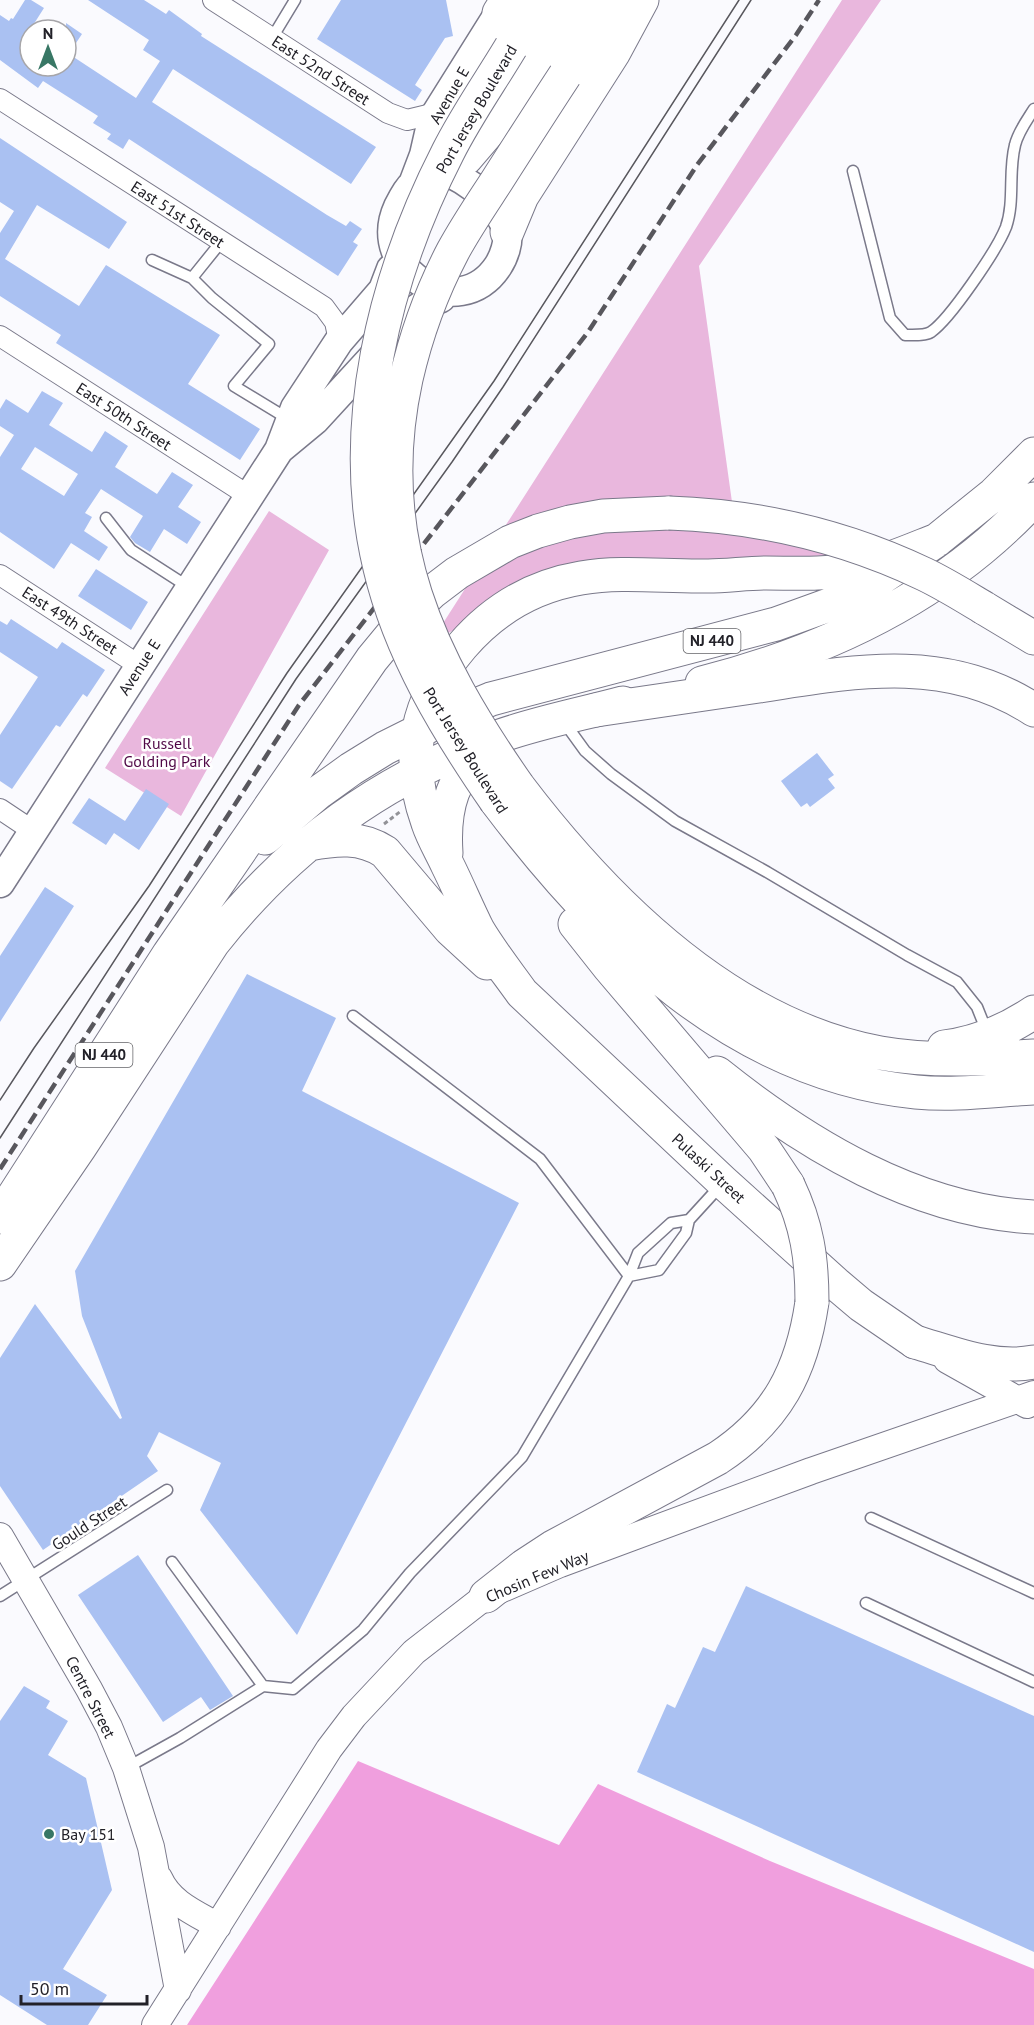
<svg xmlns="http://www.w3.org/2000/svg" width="1034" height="2025" font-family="'PT Sans',sans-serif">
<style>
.green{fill:#e9b7dd}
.forest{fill:#f09fde}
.building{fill:#aac1f2;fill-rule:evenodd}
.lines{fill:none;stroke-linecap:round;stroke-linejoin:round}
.service-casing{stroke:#7a798a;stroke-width:13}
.minor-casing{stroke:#7a798a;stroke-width:22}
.tertiary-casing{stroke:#7a798a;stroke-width:28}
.secondary-casing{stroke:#7a798a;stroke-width:31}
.trunk-casing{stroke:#7a798a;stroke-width:35}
.motorway-casing{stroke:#7a798a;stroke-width:35}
.path{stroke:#929297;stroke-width:3;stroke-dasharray:4.5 3;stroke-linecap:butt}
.service{stroke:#fff;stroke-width:10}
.minor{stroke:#fff;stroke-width:20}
.tertiary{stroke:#fff;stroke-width:26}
.secondary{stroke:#fff;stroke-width:28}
.trunk{stroke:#fff;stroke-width:33}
.motorway{stroke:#fff;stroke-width:33}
.tram{stroke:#58575d;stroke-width:1.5}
.rail{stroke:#58575d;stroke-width:4.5;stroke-dasharray:12 6;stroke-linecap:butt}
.trunk-bridge-casing{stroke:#7a798a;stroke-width:35;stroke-linecap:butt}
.motorway-bridge-casing{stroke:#7a798a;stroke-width:35;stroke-linecap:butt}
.trunk-bridge{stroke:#fff;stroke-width:33}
.motorway-bridge{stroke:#fff;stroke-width:33}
.poi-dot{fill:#387765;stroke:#fff;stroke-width:2}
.labels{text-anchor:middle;stroke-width:5;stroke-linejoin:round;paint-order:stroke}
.shield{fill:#fff;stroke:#646468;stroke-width:1.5}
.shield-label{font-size:15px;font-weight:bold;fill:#222128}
.street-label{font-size:16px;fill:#222128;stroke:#fff}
.park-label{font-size:16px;fill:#500846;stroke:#fff}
.poi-label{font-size:16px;fill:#222128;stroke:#fff;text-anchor:start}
</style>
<rect width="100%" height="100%" fill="#fafafe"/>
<path class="green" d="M842 0H881L699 266 732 502 842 555 582 563 431 642Z
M269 511 329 550 181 816 105 768Z"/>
<path class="forest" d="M358 1761 559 1845 598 1784 770 1861 1034 1969V2025H187Z"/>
<path class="building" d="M25 0H31L44 8 30 30V66H66V59L69 54 136 98 160 61 143 50 149 40 88 0H144L166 14 169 10 202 34 201 36 376 147 351 184 173 69 152 102 327 215 346 226 350 221 362 229 353 242 358 245 338 276 129 139 123 149 107 139 111 134 93 123 98 116 43 81 38 88 0 60V15L9 21 11 18 13 19Z
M341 0H446L453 36 445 38 415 85 422 90 415 101 317 39Z
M66 23 82 34 74 46 66 41Z
M0 138 127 222 109 249 37 205 5 259 79 306 106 265 220 335 188 384 260 429 240 460 56 343 61 335 0 296V233L14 211 0 202Z
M42 391 63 403 49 425 92 452 105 431 128 446 115 467 157 494 172 472 193 485 178 507 201 522 187 544 164 529 150 552 135 543 130 537 143 516 101 489 85 513 92 517 84 531 108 547 99 561 71 543 54 569 0 532V457L14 435 0 426V409L6 399 28 413ZM35 447 78 474 64 496 21 469Z
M96 569 148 602 131 630 78 596Z
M11 619 57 649 62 642 105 670 87 697 83 694 60 727 56 725 12 789 0 781V735L38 677 0 652V621L7 625Z
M817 753 834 775 828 779 835 788 810 807 807 803 801 807 781 781Z
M146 789 169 804 139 850 114 833 106 845 72 823 89 798 125 821Z
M45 887 74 906 0 1022V956Z
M247 974 336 1018 302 1091 519 1203 297 1635 200 1510 221 1463 159 1432 147 1456 158 1471 43 1550 0 1486V1358L35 1304 120 1419 122 1418 82 1316 75 1271Z
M138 1555 233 1696 210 1710 201 1697 163 1722 78 1595Z
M746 1586 1034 1716V1952L637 1772 667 1704 675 1708 703 1647 715 1652Z
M24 1686 50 1701 46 1708 68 1721 48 1755 86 1778 112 1890 63 1969 107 1995 88 2025H47L0 1995V1721Z"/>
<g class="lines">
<g class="service-casing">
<path id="service" d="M272 38 295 0
M853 171 890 318 905 335C913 335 925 336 931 332 950 319 997 250 1006 227 1015 201 1008 172 1015 145 1018 132 1027 120 1034 109
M152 260 192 278 212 298 269 344 234 386 290 420
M192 278 221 242
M106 518 131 550 190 588
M564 722 585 751 611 774 675 821 767 872 907 955 957 982 977 1007 987 1032
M353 1016 540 1159 629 1276
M629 1276 659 1270 686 1233 689 1220 721 1185
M871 1518 1034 1593
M172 1562 263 1686 293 1689 363 1630 410 1573 522 1457 629 1276 638 1253 671 1223 689 1220
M0 1596 167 1490
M866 1603 1034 1682
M126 1768 180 1738 263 1686"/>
</g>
<g class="minor-casing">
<path id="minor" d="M213 0 388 113 407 120 436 113
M0 99 324 307 335 322 339 341
M0 336 249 496
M0 575 140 666
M0 809 33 831"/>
</g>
<g class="tertiary-casing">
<path id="tertiary" d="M947 1360 1027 1405
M0 1536 89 1689 109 1727 126 1768 151 1847 178 1990
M159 1878C170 1903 195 1913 218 1926
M155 2025 329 1749 354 1716 414 1652 486 1596 560 1564 811 1471 1034 1394"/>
</g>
<g class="secondary-casing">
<path id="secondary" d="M443 171C467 178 501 206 507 232 509 242 504 257 498 266 458 326 369 270 398 207 402 199 407 189 413 184 422 178 433 174 443 171Z
M413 184 424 155 432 120 499 13
M280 449 315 420 372 358 403 318 421 306 441 298
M0 883 279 450 295 408 339 341 383 290 391 269"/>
</g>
<g class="trunk-casing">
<path id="trunk" d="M702 683C828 651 945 596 1034 499
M265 838 319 792 351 769 385 748 445 718 491 699 776 624 837 602 881 578 937 540 994 494 1034 454
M309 844C336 839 361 836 385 852L450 929 487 963
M446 853C443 808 452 773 490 745
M0 1217 169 954 372 659 410 613 432 592 457 573 510 542 538 531 570 522 603 516 669 513
M0 1264 80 1147 213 943C290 845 383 778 500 736 540 722 582 714 623 703
M915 1342 861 1305 835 1283 723 1182 522 993C507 972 491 952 478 930 467 908 458 886 447 864 441 851 433 838 428 823 404 756 416 700 462 646 493 610 533 586 581 578 623 571 665 577 708 576 727 576 747 573 766 573 795 573 823 575 852 569 882 563 909 551 937 540"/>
</g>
<g class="motorway-casing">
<path id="motorway" d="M499 13 507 0
M511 47 541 0
M565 75 612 0
M443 171 466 158 508 109 577 0
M507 232 522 196 614 52 642 0
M984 608 1034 638
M596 710C650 702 705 694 759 686 854 671 948 653 1034 710
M518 786C607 903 730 1025 880 1053 931 1062 982 1059 1034 1056
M496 801C601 940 734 1074 916 1092 955 1096 995 1090 1034 1088
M575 924 609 967 764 1149 788 1185
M944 1047C977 1043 1007 1030 1034 1012
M717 1073C807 1145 916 1211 1034 1217
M915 1342C953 1353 994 1370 1034 1362
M486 1596 524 1566 553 1547 718 1458C777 1419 802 1371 812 1302"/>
</g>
<path class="path" d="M384 824 401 811"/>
<use href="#service" class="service"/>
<use href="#minor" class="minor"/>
<use href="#tertiary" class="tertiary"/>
<use href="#secondary" class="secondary"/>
<use href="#trunk" class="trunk"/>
<use href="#motorway" class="motorway"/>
<path class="tram" d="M0 1100 34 1048 149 886 287 673 494 381 739 0
M0 1138 296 679 452 462 503 387 751 0"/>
<path class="rail" d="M0 1169 299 705 588 332 697 165 796 35 819 0"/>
<g class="trunk-bridge-casing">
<path id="trunk-bridge" d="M669 513C758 516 844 536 924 574 945 584 964 596 984 608"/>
</g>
<g class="motorway-bridge-casing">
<path id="motorway-bridge" d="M518 786C429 658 371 539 406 379 416 335 432 291 453 251 466 227 481 205 496 182 519 146 542 110 565 75
M496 801C447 730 400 653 380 568 346 428 384 277 448 152 466 116 490 82 511 47
M788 1185C807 1225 812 1258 812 1302"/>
</g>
<use href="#trunk-bridge" class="trunk-bridge"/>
<use href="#motorway-bridge" class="motorway-bridge"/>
</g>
<circle class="poi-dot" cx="49" cy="1834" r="6"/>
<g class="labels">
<g class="shield">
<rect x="683.5" y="629" width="57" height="24" rx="4.5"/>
<rect x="75.5" y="1043" width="57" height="24" rx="4.5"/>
</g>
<g class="shield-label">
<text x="712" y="646">NJ 440</text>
<text x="104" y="1060">NJ 440</text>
</g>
<g class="street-label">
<text transform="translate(321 70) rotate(33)" y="6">East 52nd Street</text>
<text transform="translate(449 95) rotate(-60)" y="6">Avenue E</text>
<text transform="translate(476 109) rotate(-60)" y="6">Port Jersey Boulevard</text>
<text transform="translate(178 214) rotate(33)" y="6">East 51st Street</text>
<text transform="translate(124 416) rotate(33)" y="6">East 50th Street</text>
<text transform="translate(70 620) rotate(33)" y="6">East 49th Street</text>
<text transform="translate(139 667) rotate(-57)" y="6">Avenue E</text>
<text transform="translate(466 750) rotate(58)" y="6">Port Jersey Boulevard</text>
<text transform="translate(709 1168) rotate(43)" y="6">Pulaski Street</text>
<text transform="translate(89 1523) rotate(-33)" y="6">Gould Street</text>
<text transform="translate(537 1576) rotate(-23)" y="6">Chosin Few Way</text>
<text transform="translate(91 1697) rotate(63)" y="6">Centre Street</text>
</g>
<g class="park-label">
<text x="167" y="749">Russell<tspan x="167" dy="18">Golding Park</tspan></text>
</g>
<g class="poi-label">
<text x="61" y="1840">Bay 151</text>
</g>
</g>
<g transform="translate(48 48)"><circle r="28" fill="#ffffff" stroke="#a7a6a9" stroke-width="1.5"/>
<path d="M0-4.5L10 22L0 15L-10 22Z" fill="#387765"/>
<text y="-9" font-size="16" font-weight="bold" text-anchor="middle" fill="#222128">N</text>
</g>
<path d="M21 1995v9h126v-9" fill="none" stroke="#222128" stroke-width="3"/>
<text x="30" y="1995" font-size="18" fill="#222128" stroke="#ffffff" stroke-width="4.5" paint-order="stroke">50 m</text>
</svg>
